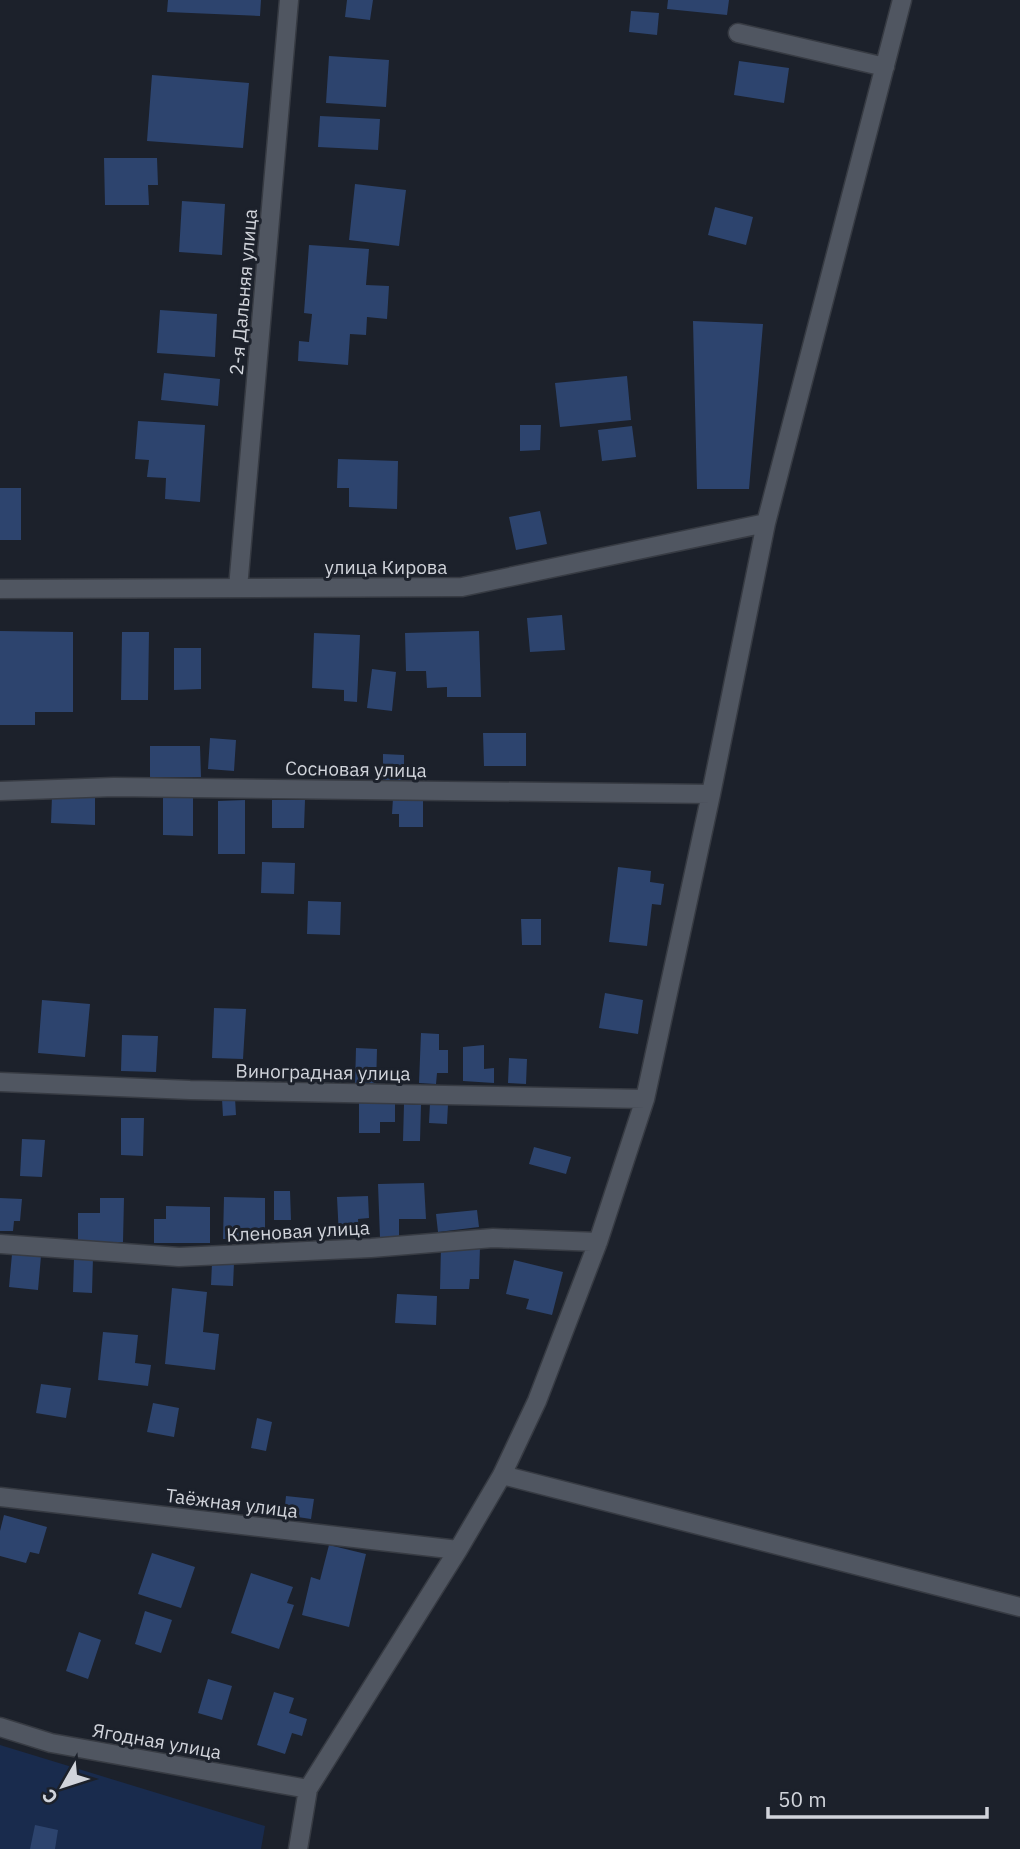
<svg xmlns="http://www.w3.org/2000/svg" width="1020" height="1849" font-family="'IBM Plex Sans',sans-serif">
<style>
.green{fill:#192b4d}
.building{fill:#2d446e}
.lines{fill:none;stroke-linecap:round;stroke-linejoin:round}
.street-casing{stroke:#373b43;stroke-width:21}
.street{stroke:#505661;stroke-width:18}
.labels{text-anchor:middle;stroke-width:6;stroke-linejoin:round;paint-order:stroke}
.street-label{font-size:19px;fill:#d1d4db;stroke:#1c212b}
</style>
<rect width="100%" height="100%" fill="#1c212b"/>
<path class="green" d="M0 1745 265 1826 261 1849H0Z"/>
<path class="building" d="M168 0H261L260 16 167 12Z
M347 0H373L370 20 345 17Z
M668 0H729L727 15 667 9Z
M631 11 659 13 657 35 629 32Z
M329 56 389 60 386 107 326 103Z
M739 61 789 68 784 103 734 95Z
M152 75 249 83 243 148 147 141Z
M320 116 380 119 378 150 318 147Z
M104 158H157L158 185H148L149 205H105Z
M355 184 406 190 399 246 349 240Z
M182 201 225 204 222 255 179 252Z
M715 207 753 217 746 245 708 235Z
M309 245 369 249 366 285 389 286 387 319 367 317 366 335 350 334 348 365 298 361 299 341 309 342 312 314 304 313Z
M160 310 217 314 215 357 157 353Z
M693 321 763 324 749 489H697Z
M164 373 220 379 218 406 161 400Z
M627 376 631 420 560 427 555 383Z
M138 421 205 425 200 502 165 499 166 478 147 477 149 460 135 459Z
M520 425H541L540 450 520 451Z
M632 426 636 457 602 461 598 430Z
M338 459 398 461 397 509 349 507V488H337Z
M0 488H21V540H0Z
M540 511 547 544 516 550 509 517Z
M562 615 565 650 530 652 527 618Z
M0 631 73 632V712H35V725H0Z
M479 631 481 697H447V687L427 688 426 671H406L405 633Z
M122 632H149L148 700H121Z
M314 633 360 635 357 702 344 701V690L312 688Z
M174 648H201V689L174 690Z
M372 669 396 672 392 711 367 708Z
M483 733H526V766H484Z
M210 738 236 740 234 771 208 769Z
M150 746H200L201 777H150Z
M383 754 404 755V782L383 781Z
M52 796 95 798V825L51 823Z
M163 797 193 798V836L163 835Z
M393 798 423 799V827H399V814H392Z
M245 800V854H218V801Z
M272 800H305L304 828H272Z
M262 862 295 863 294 894 261 893Z
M618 867 651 871 650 882 664 884 661 905 652 904 647 946 609 942Z
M308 901 341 902 340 935 307 934Z
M521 919H541V945H522Z
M605 993 643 1000 638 1034 599 1028Z
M42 1000 90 1004 85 1057 38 1053Z
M214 1008 246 1009 243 1059 212 1058Z
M421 1033 439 1034V1050H448V1073H437L436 1084 419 1083Z
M122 1035 158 1036 156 1072 121 1071Z
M484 1045V1069L494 1068V1083L463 1081V1047Z
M356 1048 377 1049 376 1087 355 1086Z
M509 1058 527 1059 526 1084 508 1083Z
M235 1098 236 1115 223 1116 222 1099Z
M359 1102H395V1122H380V1133H359Z
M430 1103 448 1104 447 1124 429 1123Z
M404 1104 421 1105 420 1141H403Z
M121 1118H144L143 1156 121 1155Z
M22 1139 45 1140 42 1177 20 1176Z
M534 1147 571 1157 566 1174 529 1164Z
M424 1183 426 1219H399V1238H380L378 1184Z
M274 1191H290L291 1220H274Z
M368 1196 369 1218 358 1219 359 1236 339 1237 337 1197Z
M224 1197 265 1198V1239H223Z
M0 1198 22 1199 20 1221H14L13 1231H0Z
M100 1198H124L123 1242H78V1213H100Z
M166 1206 210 1207V1243H154V1219H166Z
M477 1210 479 1227 438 1232 436 1214Z
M441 1246 480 1247 479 1279H470L469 1289H440Z
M12 1254 41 1256 38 1290 9 1287Z
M74 1258H93L92 1293 73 1292Z
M514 1260 563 1272 552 1315 526 1309 529 1299 506 1294Z
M212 1263H234L233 1286 211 1285Z
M172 1288 207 1292 203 1332 219 1334 215 1370 165 1364Z
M397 1294 437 1296 436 1325 395 1323Z
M103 1332 138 1335 135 1363 151 1365 148 1386 98 1380Z
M41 1384 71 1388 66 1418 36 1413Z
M153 1403 179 1408 174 1437 147 1432Z
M257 1418 272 1422 266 1451 251 1448Z
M286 1496 314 1499 311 1519 284 1515Z
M4 1515 47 1527 39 1554 30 1552 26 1563 0 1556V1531Z
M329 1545 366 1554 349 1627 302 1615 311 1577 320 1580Z
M152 1553 195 1567 181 1608 138 1594Z
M251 1573 293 1587 287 1603 294 1605 279 1649 231 1633Z
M145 1611 172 1620 161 1653 135 1644Z
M79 1632 101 1640 88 1679 66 1671Z
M208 1679 232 1686 222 1720 198 1713Z
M274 1692 294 1698 289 1713 307 1719 302 1736 292 1733 285 1754 257 1745Z
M35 1825 58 1830 55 1849H30Z"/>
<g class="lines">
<g class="street-casing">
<path id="street" d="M738 33 885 67
M238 588 289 0
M0 589 462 587 766 523
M0 791 114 787 711 794
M0 1082 190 1090 645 1099
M0 1244 179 1257 371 1248 493 1238 598 1242
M502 1475 1020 1607
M0 1497 458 1550
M0 1727 51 1743 308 1789
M298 1849 308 1789 458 1550 502 1475 537 1401 598 1242 645 1099 711 794 766 523 902 0"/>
</g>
<use href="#street" class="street"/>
</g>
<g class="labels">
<g class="street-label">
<text transform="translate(243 292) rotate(-85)" y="7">2-я Дальняя улица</text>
<text x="386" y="574">улица Кирова</text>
<text transform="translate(356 769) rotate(1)" y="7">Сосновая улица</text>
<text transform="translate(323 1072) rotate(1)" y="7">Виноградная улица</text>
<text transform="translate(298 1231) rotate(-3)" y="7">Кленовая улица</text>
<text transform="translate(232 1503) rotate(7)" y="7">Таёжная улица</text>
<text transform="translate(157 1741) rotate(10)" y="7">Ягодная улица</text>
</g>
</g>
<g transform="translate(63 1786) rotate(231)" stroke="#1c212b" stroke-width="5" paint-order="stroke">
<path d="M0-5L12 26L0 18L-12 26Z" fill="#d1d4db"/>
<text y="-10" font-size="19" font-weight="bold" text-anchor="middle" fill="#d1d4db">С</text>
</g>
<path d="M768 1807v10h219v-10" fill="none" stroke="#d1d4db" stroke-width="3.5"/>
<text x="778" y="1807" font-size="21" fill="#d1d4db" stroke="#1c212b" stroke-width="5" paint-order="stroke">50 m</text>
</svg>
